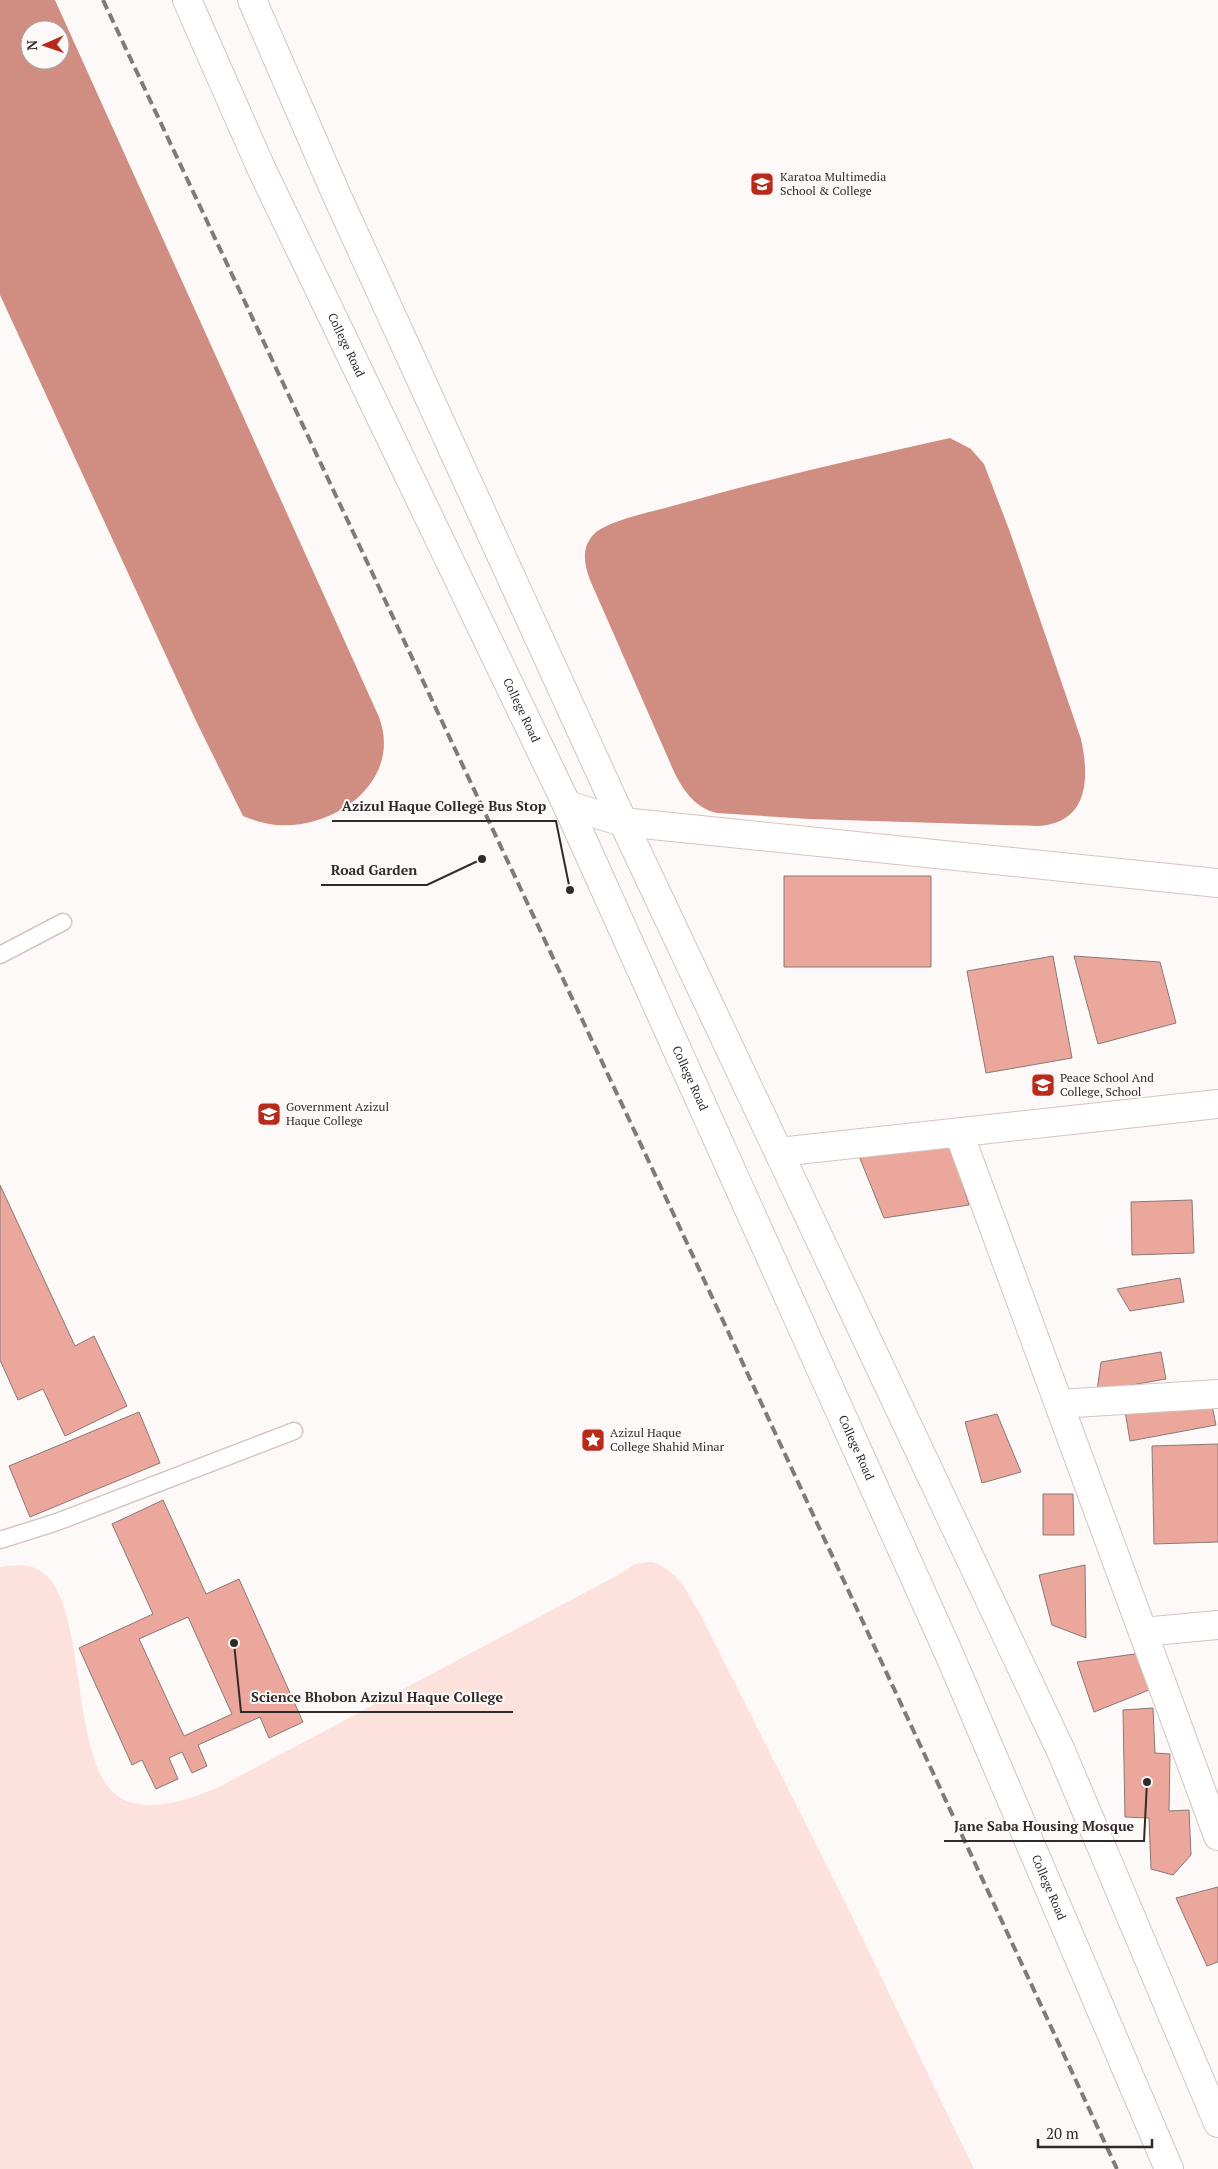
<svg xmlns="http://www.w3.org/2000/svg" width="1218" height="2169" font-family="'PT Serif',serif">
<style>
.green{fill:#fce1dc}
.water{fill:#d08e82;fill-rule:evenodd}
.building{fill:#eba79b;stroke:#887976;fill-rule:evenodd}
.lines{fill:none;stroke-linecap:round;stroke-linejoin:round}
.service-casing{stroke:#d4c4c0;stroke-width:19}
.minor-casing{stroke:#d4c4c0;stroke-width:30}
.trunk-casing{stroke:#d4c4c0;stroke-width:30}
.service{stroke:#fff;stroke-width:16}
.minor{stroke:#fff;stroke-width:28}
.trunk{stroke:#fff;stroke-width:28}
.rail{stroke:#807b7a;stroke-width:4;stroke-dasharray:10 5;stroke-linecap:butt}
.labels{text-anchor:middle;stroke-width:4;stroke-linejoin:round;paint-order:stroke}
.poi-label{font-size:12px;fill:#302a29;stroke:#fdf9f9;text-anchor:start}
.street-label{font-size:12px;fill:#302a29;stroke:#fdf9f9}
.leader{fill:none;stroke:#302a29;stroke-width:2}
.callout-dot{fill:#302a29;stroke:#fdf9f9;stroke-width:2}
.callout-label{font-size:14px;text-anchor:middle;font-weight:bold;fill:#302a29;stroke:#fdf9f9;stroke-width:4;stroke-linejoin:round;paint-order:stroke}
</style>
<rect width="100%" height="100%" fill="#fdf9f9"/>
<path class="green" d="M652 1562C678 1570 687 1592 700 1614L845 1902 974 2169H0V1567C12 1565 26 1564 37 1569 93 1595 64 1778 127 1801 156 1812 193 1798 219 1787L616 1576 635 1564Z"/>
<path class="water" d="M0 0H55L379 717C403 781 335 830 276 825 264 824 253 820 243 816L197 723 0 295ZM30 30H60V60H30Z
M950 438 971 449 984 464 1010 532 1081 739C1090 779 1088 823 1038 826L809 819 717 813C696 808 685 793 675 774L590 580C584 564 581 547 594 534 608 521 646 513 665 508 759 481 855 459 950 438Z"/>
<path class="building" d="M784 876H931V967H784Z
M1053 956 1072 1058 986 1073 967 971Z
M1074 956 1160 962 1176 1023 1098 1044Z
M947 1134 969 1205 884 1218 859 1156Z
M0 1185 75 1346 94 1336 127 1406 65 1436 43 1389 18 1400 0 1360Z
M1192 1200 1194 1253 1132 1255 1131 1202Z
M1180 1278 1184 1302 1130 1311 1117 1289Z
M1161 1352 1166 1379 1097 1391 1101 1362Z
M1210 1396 1216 1425 1130 1441 1125 1411Z
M139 1412 160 1463 30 1517 9 1466Z
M997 1414 1021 1472 982 1483 965 1422Z
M1218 1444V1542L1154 1544 1152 1446Z
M1043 1494H1073L1074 1535H1043Z
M163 1500 206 1594 239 1579 303 1722 269 1738 260 1717 198 1745 207 1766 192 1773 182 1752 169 1758 178 1779 156 1789 142 1760 132 1765 79 1648 153 1614 112 1524ZM188 1617 232 1714 184 1736 139 1639Z
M1085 1565 1086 1638 1052 1625 1039 1575Z
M1142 1653 1149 1690 1094 1712 1077 1662Z
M1153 1708 1155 1753 1170 1754 1169 1811 1189 1810 1191 1855 1173 1875 1151 1869 1149 1818 1125 1817 1123 1710Z
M1218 1887V1962L1207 1966 1176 1898Z"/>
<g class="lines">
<g class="service-casing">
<path id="service" d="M0 955 63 922
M0 1540 57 1522 294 1431"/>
</g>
<g class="minor-casing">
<path id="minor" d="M567 805 623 822 1218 883
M959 1133 1218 1836
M779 1152 1218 1104
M1059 1404 1218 1394
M1143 1632 1218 1625"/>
</g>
<g class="trunk-casing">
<g id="trunk">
<path id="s1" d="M187 0 262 170 567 805 950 1656 1169 2169"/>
<path d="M252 0 337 196 623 822 1061 1751 1218 2123"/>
</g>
</g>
<use href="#service" class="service"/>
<use href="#minor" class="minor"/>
<use href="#trunk" class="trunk"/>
<path class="rail" d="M103 0 673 1213 1117 2169"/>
</g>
<defs>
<g id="school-square" transform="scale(1.25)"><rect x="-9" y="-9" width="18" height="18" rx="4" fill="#b82b1b" stroke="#fdf9f9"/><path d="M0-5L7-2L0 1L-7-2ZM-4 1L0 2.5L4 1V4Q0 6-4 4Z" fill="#fff"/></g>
<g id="university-square" transform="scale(1.25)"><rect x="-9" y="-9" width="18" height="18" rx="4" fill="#b82b1b" stroke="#fdf9f9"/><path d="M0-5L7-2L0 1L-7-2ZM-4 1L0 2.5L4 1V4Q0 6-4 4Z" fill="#fff"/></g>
<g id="sight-square" transform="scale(1.25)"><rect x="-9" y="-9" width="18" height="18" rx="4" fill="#b82b1b" stroke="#fdf9f9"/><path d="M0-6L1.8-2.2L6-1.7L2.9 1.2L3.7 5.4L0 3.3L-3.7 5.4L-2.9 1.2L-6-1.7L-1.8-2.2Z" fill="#fff"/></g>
</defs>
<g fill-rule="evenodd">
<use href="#school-square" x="762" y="184"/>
<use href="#school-square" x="1043" y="1085"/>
<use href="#university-square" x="269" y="1114"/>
<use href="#sight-square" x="593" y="1440"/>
</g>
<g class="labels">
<g class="poi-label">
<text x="780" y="181">Karatoa Multimedia<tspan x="780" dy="14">School &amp; College</tspan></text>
<text x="1060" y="1082">Peace School And<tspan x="1060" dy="14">College, School</tspan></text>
<text x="286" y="1111">Government Azizul<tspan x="286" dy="14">Haque College</tspan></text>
<text x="610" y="1437">Azizul Haque<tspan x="610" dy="14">College Shahid Minar</tspan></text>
</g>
<g class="street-label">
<text dy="4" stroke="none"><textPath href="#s1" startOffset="380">College Road</textPath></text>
<text dy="4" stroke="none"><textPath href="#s1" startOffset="785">College Road</textPath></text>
<text dy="4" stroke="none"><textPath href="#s1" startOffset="1190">College Road</textPath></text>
<text dy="4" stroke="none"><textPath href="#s1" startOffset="1595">College Road</textPath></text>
<text dy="4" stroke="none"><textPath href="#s1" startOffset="2075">College Road</textPath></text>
</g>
</g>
<path class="leader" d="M570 890L556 821H332M482 859L427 885H321M234 1643L241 1712H513M1147 1782L1144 1841H944"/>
<g class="callout-dot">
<circle cx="570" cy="890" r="5"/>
<circle cx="482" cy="859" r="5"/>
<circle cx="234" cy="1643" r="5"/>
<circle cx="1147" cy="1782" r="5"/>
</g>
<g class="callout-label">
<text x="444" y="811">Azizul Haque College Bus Stop</text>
<text x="374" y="875">Road Garden</text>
<text x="377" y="1702">Science Bhobon Azizul Haque College</text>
<text x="1044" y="1831">Jane Saba Housing Mosque</text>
</g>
<g transform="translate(45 45) rotate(268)"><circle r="24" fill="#fdf9f9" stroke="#aba6a6"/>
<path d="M0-4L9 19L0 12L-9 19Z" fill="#b82b1b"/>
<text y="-8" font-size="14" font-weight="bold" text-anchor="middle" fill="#302a29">N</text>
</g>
<path d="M1038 2139v8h114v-8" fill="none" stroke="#302a29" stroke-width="2.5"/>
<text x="1046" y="2139" font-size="15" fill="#302a29" stroke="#fdf9f9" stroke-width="4" paint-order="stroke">20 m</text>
</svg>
